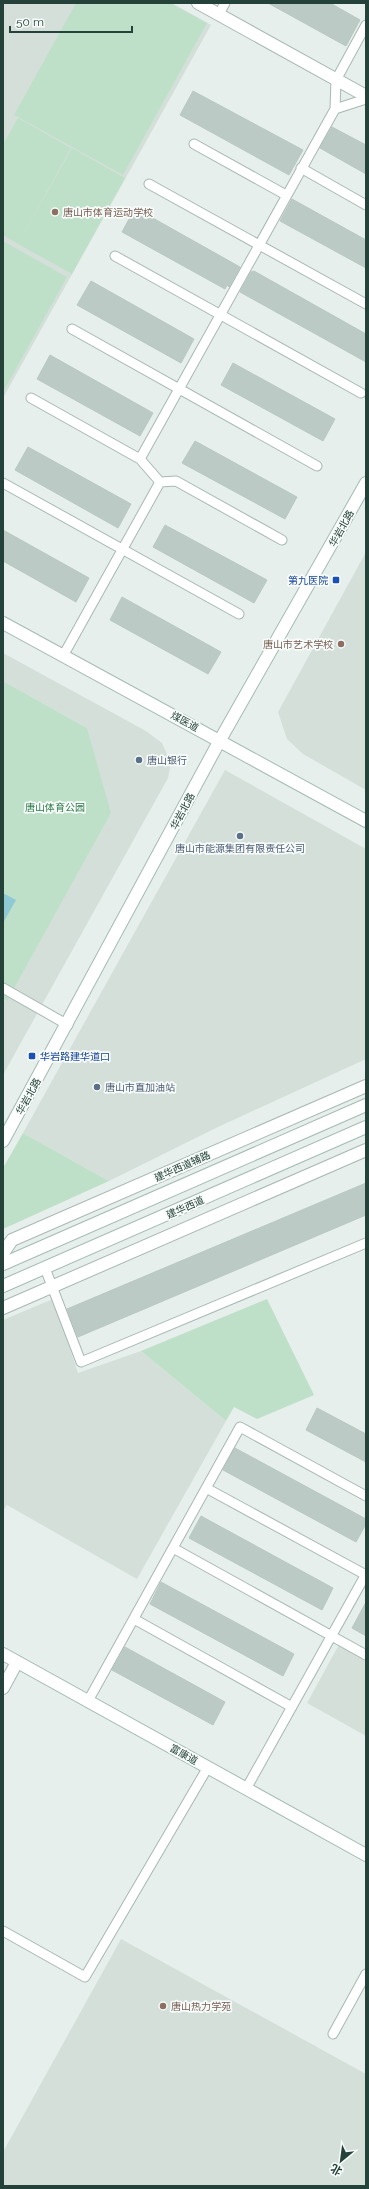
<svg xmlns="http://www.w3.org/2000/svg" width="369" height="2189" font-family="Raleway,'Noto Sans SC',sans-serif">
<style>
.built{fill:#d4dfda}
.green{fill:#bfe0c8}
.water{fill:#8ec9d4}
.building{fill:#bbcac4;stroke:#b8c9c2}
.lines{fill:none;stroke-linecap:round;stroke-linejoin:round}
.lane-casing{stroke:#a8b8b2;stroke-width:11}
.street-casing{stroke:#a8b8b2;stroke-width:14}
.secondary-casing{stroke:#a4bbb3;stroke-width:14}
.lane{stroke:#fff;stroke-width:9}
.street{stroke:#fff;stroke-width:12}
.secondary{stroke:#fff;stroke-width:12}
.education-dot{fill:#8d6e63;stroke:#f7fbf9;stroke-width:1.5}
.transit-dot{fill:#1a4fb4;stroke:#f7fbf9;stroke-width:1.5}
.service-dot{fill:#5c6f8a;stroke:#f7fbf9;stroke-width:1.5}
.labels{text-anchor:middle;stroke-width:3.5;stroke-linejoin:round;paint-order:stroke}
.education-label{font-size:10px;fill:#785e54;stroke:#f7fbf9;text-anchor:start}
.street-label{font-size:10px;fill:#24423a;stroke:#f7fbf9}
.transit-label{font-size:10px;fill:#164399;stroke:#f7fbf9;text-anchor:end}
.service-label{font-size:10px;fill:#4e5e75;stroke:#f7fbf9;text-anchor:start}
.park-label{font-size:10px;fill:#2d7a4b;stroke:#f7fbf9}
</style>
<rect width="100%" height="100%" fill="#e6efeb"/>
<path class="built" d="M3 3H172L211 25 3 398Z
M366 552V790L303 754 287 739 278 712Z
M3 653 146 731 162 743 171 763 168 778 3 1075V999L6 1001 87 728 3 681Z
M225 770 366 849V1059L218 1127 109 1181 23 1133Z
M53 1299 78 1373 141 1351 226 1421 137 1579 7 1505 3 1511V1320Z
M341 1641 366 1654V1736L307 1703Z
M121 1939 366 2074V2186H3V2152Z"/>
<path class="green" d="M76 3H170L207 23 123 175 14 115Z
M18 118 71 148 18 244 3 235V144Z
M72 148 125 178 72 274 18 244Z
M3 241 67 277 3 392Z
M3 681 87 728 111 813 7 1001 3 999Z
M23 1133 109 1181 3 1229V1168Z
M267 1299 314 1395 257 1419 234 1407 226 1421 141 1351Z"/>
<path class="water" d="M3 893 16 900 3 923Z"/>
<path class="building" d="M268 3H330L360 20 346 46Z
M193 91 303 150 289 175 180 115Z
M332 127 366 145V174L320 148Z
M292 199 366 240V268L280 221Z
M135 208 240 267 229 287 227 285 225 289 122 232Z
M254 271 366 334V362L240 292 251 272Z
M91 281 194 339 181 363 77 305Z
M50 355 153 413 140 436 37 379Z
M233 363 335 419 323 441 221 385Z
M195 441 297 497 285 519 182 463Z
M28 447 131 504 118 528 15 470Z
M165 525 267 580 254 603 153 547Z
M3 530 89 578 76 602 3 561Z
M122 597 221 652 208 674 110 620Z
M366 1183V1215L78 1337 67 1309Z
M317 1408 366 1434V1462L306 1430Z
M235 1448 366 1519V1524L356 1542 223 1470Z
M201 1516 333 1588 322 1610 189 1538Z
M161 1582 294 1654 283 1676 150 1604Z
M366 1602V1636L352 1628Z
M125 1647 225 1702 213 1725 112 1670Z"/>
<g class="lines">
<g class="lane-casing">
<path id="lane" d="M219 14 225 3
M335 109 366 99
M194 144 286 195
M301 168 366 205
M149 184 366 304
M115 256 361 393
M72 329 317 466
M31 398 140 459
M160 482 176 481 282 540
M3 483 239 614
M63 656 160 482 140 459 335 109 336 80 366 25
M3 988 68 1025
M45 1268 81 1362 366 1243
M206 1488 366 1575
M173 1548 366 1655
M134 1619 292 1707
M88 1701 240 1427 366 1496
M246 1789 366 1574
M3 1931 85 1977 208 1767
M333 2034 366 1974"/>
</g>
<g class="street-casing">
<path id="street" d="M198 3 366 96
M3 1253 12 1240 366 1086
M3 1308 366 1150
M3 1688 17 1662"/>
</g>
<g class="secondary-casing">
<path id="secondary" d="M3 623 366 821
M3 1141 220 740 366 483
M3 1264 366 1105
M3 1286 366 1127
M3 1654 366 1855"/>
</g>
<use href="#lane" class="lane"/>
<use href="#street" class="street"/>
<use href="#secondary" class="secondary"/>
</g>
<g class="education-dot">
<circle cx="55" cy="212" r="4"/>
<circle cx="341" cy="644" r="4"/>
<circle cx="163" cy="2006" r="4"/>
</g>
<g class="transit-dot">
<rect x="332" y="576" width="8" height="8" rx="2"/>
<rect x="28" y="1052" width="8" height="8" rx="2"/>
</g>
<g class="service-dot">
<circle cx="139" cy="760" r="4"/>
<circle cx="240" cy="836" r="4"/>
<circle cx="97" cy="1087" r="4"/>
</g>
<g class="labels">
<g class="education-label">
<text x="63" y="216">唐山市体育运动学校</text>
<text x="333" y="648" text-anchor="end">唐山市艺术学校</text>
<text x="171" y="2010">唐山热力学苑</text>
</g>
<g class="street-label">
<text transform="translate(341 528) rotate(-61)" y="4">华岩北路</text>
<text transform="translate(185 721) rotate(28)" y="4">煤医道</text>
<text transform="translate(182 811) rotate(-62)" y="4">华岩北路</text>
<text transform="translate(28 1096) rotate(-61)" y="4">华岩北路</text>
<text transform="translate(182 1166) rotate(-24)" y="4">建华西道辅路</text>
<text transform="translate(185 1207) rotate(-24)" y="4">建华西道</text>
<text transform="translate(184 1754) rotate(29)" y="4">富康道</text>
</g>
<g class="transit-label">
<text x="328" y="584">第九医院</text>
<text x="40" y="1060" text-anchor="start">华岩路建华道口</text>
</g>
<g class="service-label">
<text x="147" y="764">唐山银行</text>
<text x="240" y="852" text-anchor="middle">唐山市能源集团有限责任公司</text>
<text x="105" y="1091">唐山市直加油站</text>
</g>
<g class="park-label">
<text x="55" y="811">唐山体育公园</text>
</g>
</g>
<rect width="369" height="2189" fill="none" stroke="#24423a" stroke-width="8"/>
<g transform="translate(341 2161) rotate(209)" stroke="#f7fbf9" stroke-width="3" paint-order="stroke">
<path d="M0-3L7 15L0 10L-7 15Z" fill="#24423a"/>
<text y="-6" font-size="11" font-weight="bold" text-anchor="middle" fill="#24423a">北</text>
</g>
<path d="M10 26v6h122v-6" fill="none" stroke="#24423a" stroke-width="2"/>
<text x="16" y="26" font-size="12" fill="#24423a" stroke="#f7fbf9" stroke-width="3" paint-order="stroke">50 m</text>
</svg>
